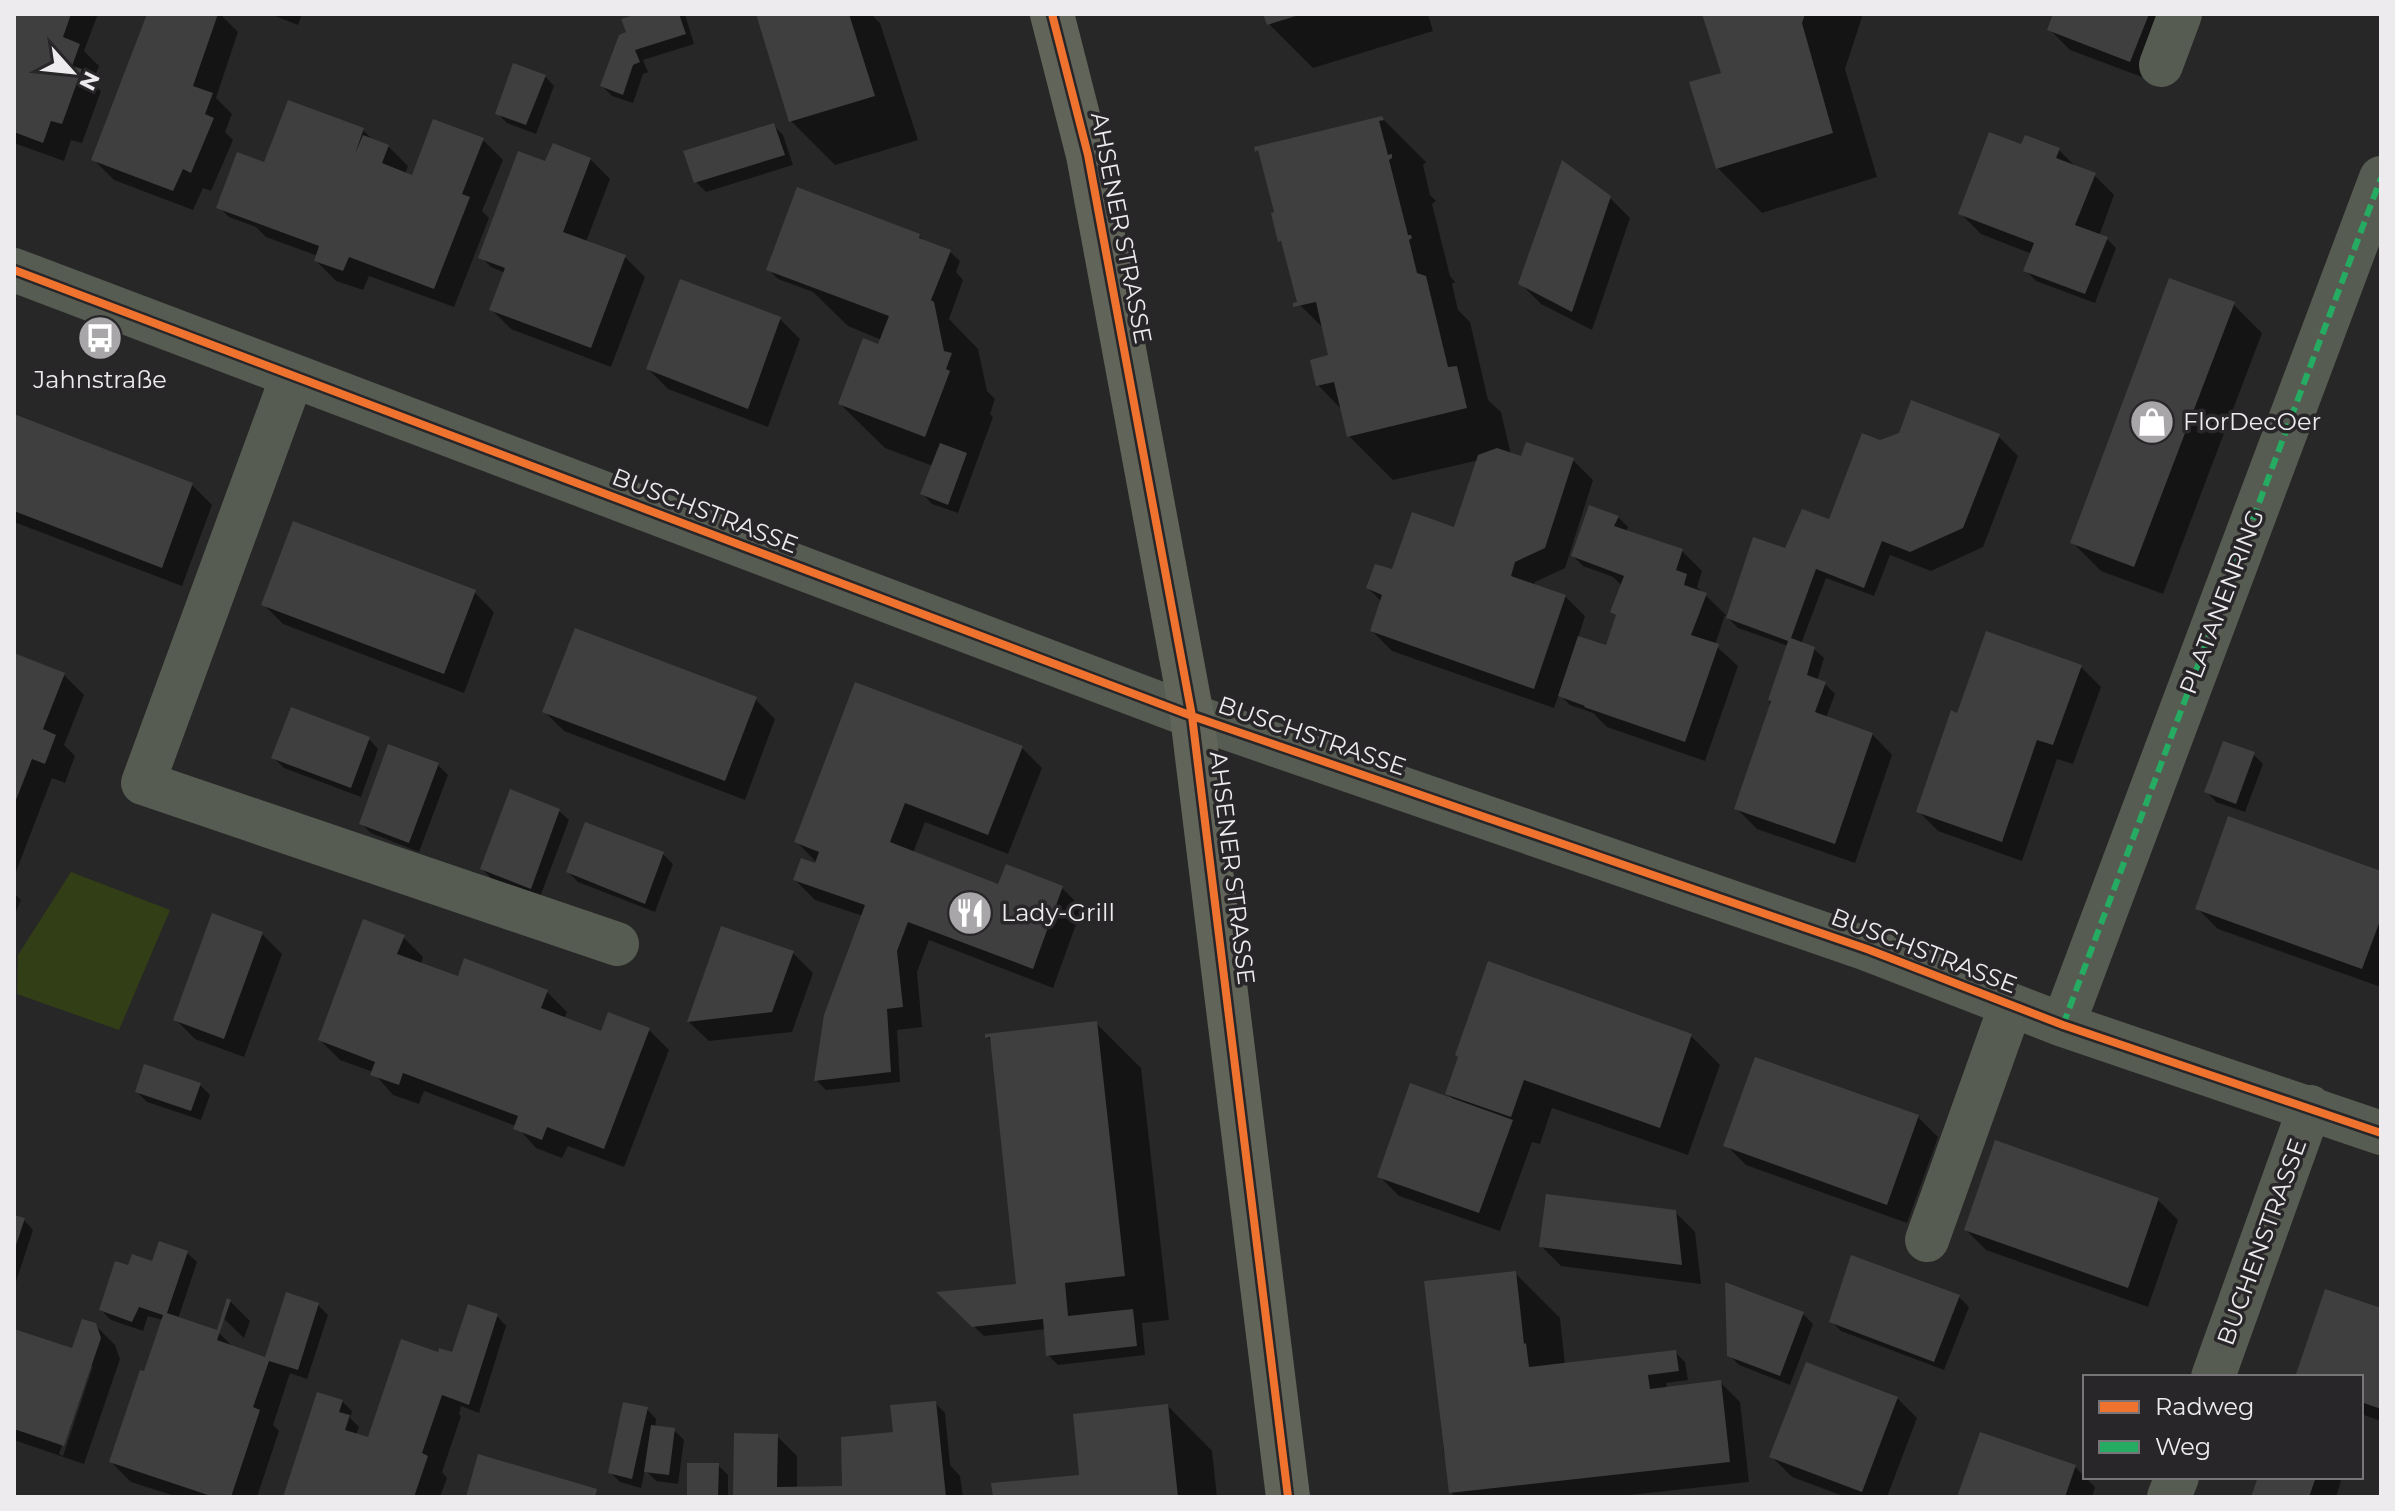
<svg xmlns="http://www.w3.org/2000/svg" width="2395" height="1511" font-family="Montserrat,sans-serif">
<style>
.green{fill:#323e16}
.shadow{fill:#0007;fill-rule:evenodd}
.building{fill:#3f3f3f}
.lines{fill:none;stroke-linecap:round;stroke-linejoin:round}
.minor{stroke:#575c52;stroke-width:44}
.major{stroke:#616559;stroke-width:44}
.quiet{stroke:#26ab63;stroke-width:6;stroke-dasharray:12 6;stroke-linecap:butt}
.cycleway-casing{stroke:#282628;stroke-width:13}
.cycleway{stroke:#ef722f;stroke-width:8}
.labels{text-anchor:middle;stroke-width:7;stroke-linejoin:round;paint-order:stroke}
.street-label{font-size:24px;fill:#edebed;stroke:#282628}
.poi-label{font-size:24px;fill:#edebed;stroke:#282628;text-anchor:start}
</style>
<rect width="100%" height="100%" fill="#272727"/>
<path class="green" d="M71 872 170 910 119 1030 17 994 18 955Z"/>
<path class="shadow" d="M14 14H98L84 51 99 66 92 83 101 91 82 143 71 140 64 161 14 143Z
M149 14H220L238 32 216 98 232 114 225 132 233 140 211 191 203 188 193 210 114 180 94 160Z
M270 14H302L298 25Z
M644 14H685L694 44 643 60 648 72 643 74 633 103 612 96 602 86 629 33Z
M758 14H871L880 23 918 140 835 165 791 121Z
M1266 14H1428L1433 31 1313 68 1269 24Z
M1704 14H1863L1845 69 1877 177 1762 213 1718 168 1724 74Z
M2056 14H2176L2150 80 2070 50 2050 30Z
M545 76 554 86 536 134 507 123 497 113Z
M1382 118 1426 162 1423 165 1430 195 1436 201 1432 204 1450 276 1455 282 1452 284 1458 310 1470 322 1488 400 1501 412 1511 455 1522 458 1573 460 1593 480 1565 568 1535 582 1533 586 1565 596 1585 616 1578 638 1607 649 1618 617 1612 612 1622 586 1613 577 1583 566 1573 556 1618 517 1628 527 1626 532 1682 551 1702 571 1697 587 1728 617 1786 550 1831 523 1880 442 1998 436 2018 456 1983 547 1931 571 1890 555 1874 596 1826 578 1801 644 1814 649 1824 658 1817 681 1825 684 1835 694 1826 718 1872 734 1892 755 1855 863 1757 829 1737 809 1772 707 1769 704 1788 646 1738 628 1725 615 1715 645 1738 666 1705 761 1607 727 1593 713 1570 705 1559 694 1554 708 1392 651 1372 631 1382 602 1368 588 1455 529 1479 460 1393 480 1349 436 1343 411 1318 385 1330 357 1324 329 1300 305 1285 246 1280 241 1262 155 1256 148Z
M773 125 783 135 793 165 706 192 696 182Z
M363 130 374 141 388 146 408 166 405 174 413 177 483 140 503 160 482 211 489 218 454 307 369 276 363 290 336 281 316 261 318 256 266 237 256 227 229 217 219 207 263 164Z
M2022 147 2059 150 2077 168 2094 175 2114 195 2099 236 2106 238 2116 248 2095 303 2036 281 2026 271 2032 254 1981 234 1961 214Z
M590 159 610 179 586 242 625 257 645 277 611 367 511 329 491 309 505 273 491 267 481 257 544 163Z
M1610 198 1630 218 1592 330 1541 304 1521 284Z
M919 236 926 243 950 252 960 261 956 272 963 280 949 319 978 349 987 391 995 399 990 414 993 417 958 513 932 504 923 494 933 466 885 448 840 404 882 340 848 326 813 292 778 279 768 269Z
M2233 304 2262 333 2163 594 2101 571 2072 542Z
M780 319 800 339 768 427 668 389 648 369Z
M14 416 192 485 212 505 182 586 14 522Z
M474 592 494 612 464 693 283 624 263 604Z
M14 655 64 675 84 695 64 745 75 756 65 783 52 778 14 877Z
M2081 667 2101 687 2073 764 2057 759 2022 861 1938 831 1918 811 1959 715Z
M755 699 775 719 745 800 564 731 544 711Z
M369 739 378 749 361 797 284 768 274 758Z
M1022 748 1042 768 1008 854 925 822 913 853 999 886 1007 867 1062 888 1082 908 1053 988 929 940 917 972 922 1027 897 1030 900 1082 826 1090 816 1080 863 916 815 900 795 880 817 863 796 841Z
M2253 754 2263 764 2245 812 2216 802 2207 792Z
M438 765 448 775 419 852 371 833 361 823Z
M559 811 569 820 540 897 492 879 482 869Z
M663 854 673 864 655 912 578 882 568 872Z
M2381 873V987L2218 929 2198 909Z
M14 893 21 900 14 916Z
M722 929 793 953 813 973 792 1032 709 1041 689 1022Z
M262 934 282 954 244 1057 195 1039 175 1019Z
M403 937 423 957 421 964 459 979 547 992 567 1012 564 1019 602 1033 649 1030 669 1050 624 1167 568 1146 562 1158 536 1148 516 1126 424 1091 419 1104 393 1095 373 1072 340 1060 320 1040Z
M1489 964 1691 1036 1720 1065 1688 1155 1552 1108 1540 1144 1532 1142 1500 1231 1399 1196 1379 1176 1455 1101 1447 1093Z
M1096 1023 1141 1068 1169 1320 1142 1323 1145 1355 1058 1365 1048 1355 1046 1329 984 1336 940 1294 1019 1285 993 1042 987 1037Z
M200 1085 210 1095 201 1120 147 1102 137 1092Z
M1918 1117 1938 1137 1907 1223 1746 1165 1726 1145Z
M2158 1200 2178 1220 2148 1307 1986 1250 1966 1230Z
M1675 1212 1695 1232 1701 1284 1561 1266 1541 1246Z
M14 1217 24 1220 33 1230 15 1285Z
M187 1253 197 1262 178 1319 219 1333 235 1349 266 1359 318 1305 328 1315 307 1379 290 1373 273 1425 279 1431 257 1497H178L131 1482 111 1462 145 1374 163 1320 148 1316 143 1331 111 1320 101 1310 129 1268 153 1263Z
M1853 1258 1959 1297 1969 1307 1944 1370 1841 1331 1831 1321Z
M1515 1273 1560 1318 1565 1365 1675 1352 1685 1362 1688 1380 1666 1383 1667 1389 1720 1382 1740 1402 1749 1482 1611 1497H1455L1451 1492 1447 1457 1444 1454 1426 1283Z
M230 1301 250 1321 244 1338 223 1318Z
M2381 1311V1421L2361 1414V1377H2297Z
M1803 1314 1813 1324 1790 1385 1739 1365 1729 1355Z
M497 1316 506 1326 479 1413 461 1406 459 1414 461 1416 442 1472 447 1478 440 1497H285L342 1401 352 1411 350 1418 359 1427 356 1435 370 1440 439 1355 451 1354Z
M95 1325 115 1345 120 1359 84 1464 14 1440V1331L73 1351ZM89 1366H93L63 1456 59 1454Z
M1897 1398 1917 1418 1887 1497H1846L1792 1477 1772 1457Z
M935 1403 945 1413 950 1465 960 1476 963 1497H735L777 1436 797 1456V1489L844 1488 892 1435Z
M1168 1406 1212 1451 1217 1497H995L1082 1477Z
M647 1409 656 1419 655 1428 674 1430 684 1440 678 1484 656 1481 645 1470 641 1488 620 1482 610 1472Z
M718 1465 728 1475V1497H689Z
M2075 1467 2095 1487 2092 1497H1959Z
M2261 1477H2337L2341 1481 2336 1497H2254Z"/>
<path class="building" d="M14 14H71L63 37 80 44 72 66 82 69 62 124 51 121 43 143 14 132Z
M147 14H218L193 86 213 93 205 114 214 118 191 173 183 169 173 191 91 160Z
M637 14H679L686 34 635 50 640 62 633 65 623 95 600 86 619 35 626 32 621 19Z
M756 14H849L875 96 789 122Z
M1263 14H1299V15L1267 25Z
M1702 14H1805L1802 23 1833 133 1716 169 1689 82 1721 73Z
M2053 14H2149L2130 62 2047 30Z
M513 63 546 75 526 125 495 114Z
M288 100 364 128 355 154 363 135 389 145 382 163 412 175 433 119 484 138 462 194 470 197 434 289 349 257 343 271 314 261 319 246 216 208 237 152 264 162Z
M1382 116 1384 120 1379 121 1388 155 1392 154V158L1389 160 1408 235H1411L1412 238 1409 240 1417 273 1426 276 1448 367 1457 366 1467 408 1347 437 1334 382 1316 386 1310 360 1328 355 1316 302 1293 307V303L1297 302 1281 241 1278 242 1271 213 1274 212 1258 150 1255 152 1254 147Z
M774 123 785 155 694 183 683 151Z
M1989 132 2021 144 2025 135 2060 148 2056 158 2096 173 2075 225 2108 237 2085 294 2023 271 2034 243 1958 214Z
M553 143 591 158 563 232 626 255 591 348 489 310 505 268 478 258 518 151 545 161Z
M1562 160 1611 196 1572 312 1518 284Z
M797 187 920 234 919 238 951 250 931 300 934 302 944 351 952 353 946 369 950 371 925 437 838 404 863 338 878 344 889 316 766 270Z
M2169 278 2235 302 2134 567 2070 543Z
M680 279 781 317 748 409 646 369Z
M1911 400 2000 434 1963 528 1910 552 1882 541 1864 588 1816 569 1791 638 1815 647 1807 675 1826 682 1815 712 1873 733 1835 844 1734 809 1771 701 1768 700 1788 641 1726 618 1753 537 1785 548 1802 509 1829 519 1862 433 1880 440 1899 433Z
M14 414 193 483 162 568 14 511Z
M1526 442 1574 458 1545 548 1515 562 1511 576 1566 595 1534 689 1370 631 1382 595 1366 588 1375 564 1392 569 1412 512 1454 527 1478 455 1497 448 1521 456Z
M940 443 967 453 948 505 920 494Z
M1589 505 1619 516 1614 526 1683 549 1676 570 1687 574 1684 585 1707 593 1691 635 1719 644 1685 742 1584 707 1585 706 1558 696 1578 636 1606 645 1616 615 1610 612 1624 576 1571 556Z
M293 521 476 590 444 674 261 605Z
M575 628 757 697 725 781 542 712Z
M1986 631 2082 665 2053 745 2037 740 2002 842 1916 812 1951 710 1957 713Z
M14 653 65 673 43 729 56 735 45 764 32 759 14 805Z
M855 682 1023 746 988 835 905 803 890 842 998 884 1006 864 1063 886 1033 969 908 922 897 951 903 1007 887 1009 891 1072 814 1081 824 1015 865 905 793 880 801 858 815 863 819 852 794 842Z
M291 707 370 737 351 788 271 758Z
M2223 741 2255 752 2236 804 2204 792Z
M388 744 439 763 409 843 359 824Z
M510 789 560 809 531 889 480 869Z
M2228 816 2381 871V918L2362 969 2195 909Z
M585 822 664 852 645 904 566 872Z
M212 913 263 932 224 1039 173 1020Z
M363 919 405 935 397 954 458 976 464 958 548 990 541 1008 601 1031 608 1012 650 1028 604 1149 547 1127 542 1140 513 1129 518 1116 403 1073 399 1085 370 1075 375 1062 318 1040Z
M721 926 794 951 772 1012 687 1022Z
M1488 961 1692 1034 1660 1128 1524 1080 1511 1117 1445 1094 1458 1057 1455 1055Z
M1097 1021 1125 1276 1065 1283 1068 1316 1133 1309 1137 1346 1046 1356 1043 1319 972 1327 936 1292 1016 1284 990 1037 985 1038V1034Z
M1755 1057 1919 1115 1887 1205 1723 1146Z
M144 1064 201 1083 191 1111 135 1092Z
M1410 1083 1513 1120 1479 1213 1377 1177Z
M1995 1140 2159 1198 2128 1288 1964 1230Z
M1546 1194 1676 1210 1682 1265 1539 1247Z
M14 1215 25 1218 15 1248H14Z
M159 1241 188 1251 167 1313 217 1330 227 1298 231 1300 217 1340 265 1357 286 1292 319 1303 298 1370 269 1361 253 1407 260 1410 231 1497H214L109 1462 140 1370 144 1371 163 1315 139 1307 132 1322 99 1310 115 1261 128 1265 132 1254 152 1261Z
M1851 1255 1960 1295 1934 1362 1829 1322Z
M1516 1271 1524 1344 1526 1343 1529 1367 1676 1350 1679 1371 1648 1375 1650 1389 1721 1380 1730 1462 1449 1493 1424 1281Z
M1725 1282 1804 1312 1780 1376 1727 1356Z
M2325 1289 2381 1308V1409L2361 1402V1377H2295Z
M468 1304 498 1314 469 1405 442 1395 422 1453 428 1456 414 1497H283L317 1392 343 1400 339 1412 350 1415 345 1430 368 1437 401 1339 438 1352 439 1348 452 1352Z
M82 1319 96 1323 101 1338 64 1446 14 1429V1329L72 1348Z
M1806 1362 1898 1397 1862 1492 1769 1457Z
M936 1401 946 1497H733L734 1433 778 1434 777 1487 842 1486 841 1437 893 1432 890 1405Z
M623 1402 648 1407 632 1479 608 1473Z
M1168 1404 1178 1497H993L991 1483 1079 1475 1073 1414Z
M651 1425 675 1428 669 1475 644 1472Z
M1980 1432 2076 1465 2065 1497H1957Z
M478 1454 597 1489 595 1497H466Z
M687 1463H719L718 1497H687Z
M2258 1477H2316L2309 1497H2251Z"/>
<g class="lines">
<path class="minor" d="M2161 65 2180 14
M14 270 1192 716 1867 949 2063 1025 2381 1133
M292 377 143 783 617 944
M2063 1025 2381 178
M1927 1240 2011 1005
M2213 1377 2310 1107
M2169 1497 2177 1477"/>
<path class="major" d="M1052 14 1088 155 1192 716 1288 1497"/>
<path class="quiet" d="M2063 1025 2381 178"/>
<g class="cycleway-casing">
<path id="cycleway" d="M1052 14 1088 155 1192 716 1288 1497
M14 270 1192 716 1867 949 2063 1025 2381 1133"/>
</g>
<use href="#cycleway" class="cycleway"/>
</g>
<defs>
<g id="bus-disc" transform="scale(2.3)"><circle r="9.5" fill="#a8a6a8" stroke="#282628"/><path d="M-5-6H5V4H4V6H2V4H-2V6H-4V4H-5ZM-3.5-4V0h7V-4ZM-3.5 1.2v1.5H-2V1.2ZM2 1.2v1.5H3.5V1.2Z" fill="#fff"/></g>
<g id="shop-disc" transform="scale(2.3)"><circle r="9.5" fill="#a8a6a8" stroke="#282628"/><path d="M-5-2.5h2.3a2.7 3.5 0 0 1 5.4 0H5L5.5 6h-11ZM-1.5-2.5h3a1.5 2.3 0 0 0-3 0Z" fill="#fff"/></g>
<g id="restaurant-disc" transform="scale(2.3)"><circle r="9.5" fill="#a8a6a8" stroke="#282628"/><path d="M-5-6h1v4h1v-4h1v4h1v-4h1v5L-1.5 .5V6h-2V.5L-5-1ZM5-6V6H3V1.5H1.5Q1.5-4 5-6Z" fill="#fff"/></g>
</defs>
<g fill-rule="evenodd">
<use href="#bus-disc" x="100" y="338"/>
<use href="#shop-disc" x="2152" y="422"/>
<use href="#restaurant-disc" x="970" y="913"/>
</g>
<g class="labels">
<g class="street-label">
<text transform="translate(1121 228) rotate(79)" y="8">AHSENER STRASSE</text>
<text transform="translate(705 511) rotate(21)" y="8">BUSCHSTRASSE</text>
<text transform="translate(2222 602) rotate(-69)" y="8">PLATANENRING</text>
<text transform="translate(1312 736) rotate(19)" y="8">BUSCHSTRASSE</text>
<text transform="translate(1232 868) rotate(83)" y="8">AHSENER STRASSE</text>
<text transform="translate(1924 951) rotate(21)" y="8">BUSCHSTRASSE</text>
<text transform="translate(2262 1242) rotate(-70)" y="8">BUCHENSTRASSE</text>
</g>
<g class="poi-label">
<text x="100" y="388" text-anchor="middle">Jahnstraße</text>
<text x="2183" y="430">FlorDecOer</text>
<text x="1001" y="921">Lady-Grill</text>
</g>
</g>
<rect width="2395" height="1511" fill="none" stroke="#edebed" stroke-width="32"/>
<rect x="2083" y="1375" width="280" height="104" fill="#282628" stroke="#777577" stroke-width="2"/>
<rect x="2099" y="1401" width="40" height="12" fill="#ef722f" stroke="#777577" stroke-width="2"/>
<text x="2155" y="1415" font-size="24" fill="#edebed">Radweg</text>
<rect x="2099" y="1441" width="40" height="12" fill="#26ab63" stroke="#777577" stroke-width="2"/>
<text x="2155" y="1455" font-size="24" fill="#edebed">Weg</text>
<g transform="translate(72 72) rotate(117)" stroke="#282628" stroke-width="6" paint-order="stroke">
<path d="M0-6L14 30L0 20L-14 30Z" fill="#edebed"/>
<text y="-12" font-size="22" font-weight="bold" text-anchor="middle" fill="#edebed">N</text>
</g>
</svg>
